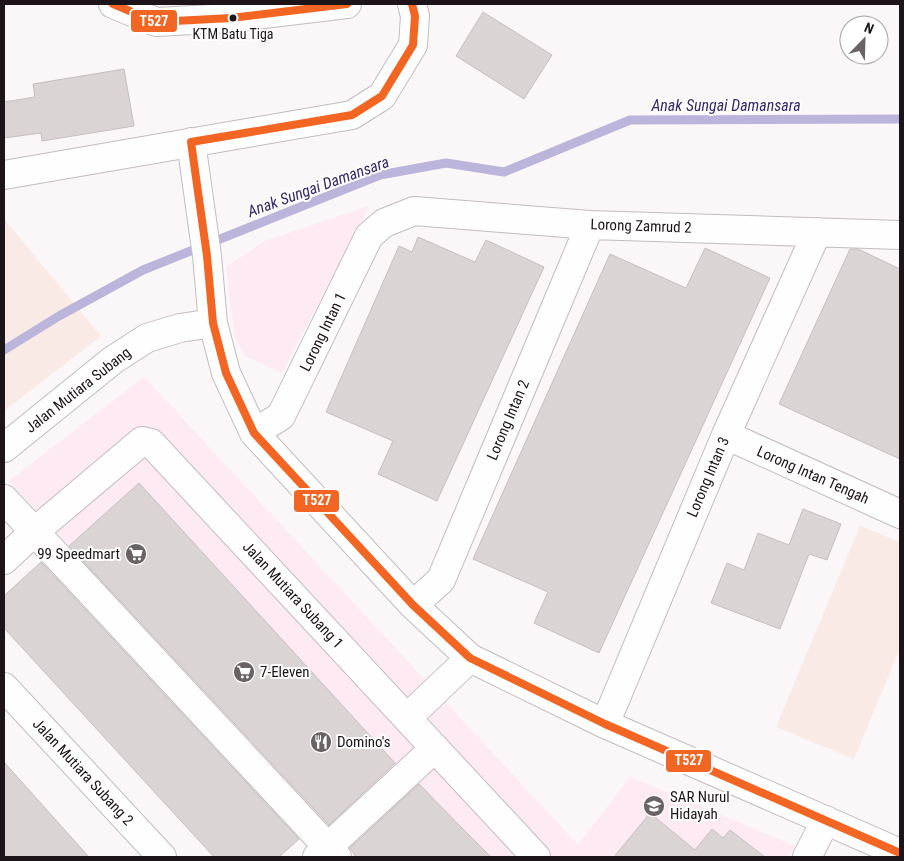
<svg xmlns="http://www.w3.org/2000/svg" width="904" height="861" font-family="'Roboto Condensed',sans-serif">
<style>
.built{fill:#fdeaf3}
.green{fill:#faeae6}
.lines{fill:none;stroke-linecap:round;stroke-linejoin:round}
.stream{stroke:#bbb4db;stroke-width:9}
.building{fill:#dbd4d5;stroke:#c6bec0}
.minor-casing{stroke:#c2bcbf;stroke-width:30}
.minor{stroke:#fefefe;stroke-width:28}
.bus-1-casing{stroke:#fff;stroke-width:11}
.bus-1{stroke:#f26522;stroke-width:8}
.bus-dot{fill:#1c1418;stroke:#fff;stroke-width:2}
.labels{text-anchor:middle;stroke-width:4;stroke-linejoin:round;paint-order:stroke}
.bus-label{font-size:14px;fill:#1c1418;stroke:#fff}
.street-label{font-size:15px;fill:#1c1418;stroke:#fff}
.poi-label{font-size:15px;fill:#1c1418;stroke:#fff;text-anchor:start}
.water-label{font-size:16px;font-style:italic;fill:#38276a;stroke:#fff}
.line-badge{stroke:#fff;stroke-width:2}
.badge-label{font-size:14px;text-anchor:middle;font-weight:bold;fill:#fff}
</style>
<rect width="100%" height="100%" fill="#fbf6f8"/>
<path class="built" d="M369 206 282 373 245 356 235 338 226 267 265 241Z
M144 377 578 845 630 777 795 846 789 857H354L9 481Z"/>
<path class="green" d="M4 219 101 336 4 411V218Z
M860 526 900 542V648L854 759 776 727Z"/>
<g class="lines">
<path class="stream" d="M4 350 59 316 143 270 380 175 446 163 504 172 630 120 900 119"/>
</g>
<path class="building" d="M483 12 552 55 524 99 456 56Z
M124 69 134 126 42 141 41 133 4 138V102L35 97 33 84Z
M418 237 475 262 486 240 544 267 437 501 378 474 393 441 326 412 399 246 412 252Z
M705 248 770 278 599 653 534 623 548 592 473 559 610 254 686 288Z
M850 249H858L900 269V459L779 404Z
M139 483 395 763 329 825 69 546Z
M803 509 841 524 827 560 809 554 780 629 711 603 727 563 744 570 758 533 789 545Z
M41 562 299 839 279 857H214L4 628V596Z
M4 762 45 808 89 857H4Z
M419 784 459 825 491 857H356L350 848Z
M650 813 695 850 712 829 723 838 730 830 765 857H614Z"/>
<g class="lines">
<g class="minor-casing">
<path id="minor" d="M113 4 156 22 231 18 347 4
M191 142 207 256 213 323 226 373 254 433 413 605 470 658 605 724 900 853
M4 175 352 115 382 96 413 45 415 16 412 4
M254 433 281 416 369 236 384 223 414 211 590 225 900 235
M726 435 900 514
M4 448 113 360 147 338 180 328 213 323
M4 499 337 857
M4 560 34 532 142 441 151 443 536 857
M413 605 441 580 590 225
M4 687 162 857
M407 718 470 658
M605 724 726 435 817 232
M317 857 435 748
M807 857 826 820"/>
</g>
<use href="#minor" class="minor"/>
<g class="bus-1-casing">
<path id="bus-1" d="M113 4 156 22 231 18 347 4
M412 4 415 16 413 45 382 96 352 115 191 142 207 256 213 323 226 373 254 433 413 605 470 658 605 724 900 853"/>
</g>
<use href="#bus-1" class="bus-1"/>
</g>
<defs>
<g id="supermarket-disc" transform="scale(1.125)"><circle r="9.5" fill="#6a6366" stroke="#fff"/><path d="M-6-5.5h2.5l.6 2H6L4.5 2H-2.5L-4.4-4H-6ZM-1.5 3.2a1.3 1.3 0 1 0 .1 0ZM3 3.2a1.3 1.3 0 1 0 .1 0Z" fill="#fff"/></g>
<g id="restaurant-disc" transform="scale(1.125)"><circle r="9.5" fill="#6a6366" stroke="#fff"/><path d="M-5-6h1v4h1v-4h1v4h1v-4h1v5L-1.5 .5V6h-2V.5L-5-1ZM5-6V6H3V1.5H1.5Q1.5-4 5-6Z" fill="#fff"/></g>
<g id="school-disc" transform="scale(1.125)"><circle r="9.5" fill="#6a6366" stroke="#fff"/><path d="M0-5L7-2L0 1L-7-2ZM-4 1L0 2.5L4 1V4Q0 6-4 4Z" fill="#fff"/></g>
</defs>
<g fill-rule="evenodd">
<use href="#supermarket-disc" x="136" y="554"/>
<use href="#supermarket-disc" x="244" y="672"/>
<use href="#restaurant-disc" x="321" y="742"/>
<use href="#school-disc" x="654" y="806"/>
</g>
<circle class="bus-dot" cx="233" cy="18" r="4.5"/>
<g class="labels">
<g class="bus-label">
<text x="233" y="39">KTM Batu Tiga</text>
</g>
<g class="street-label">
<text transform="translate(641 226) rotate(2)" y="5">Lorong Zamrud 2</text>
<text transform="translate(323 332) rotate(-64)" y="5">Lorong Intan 1</text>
<text transform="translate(78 390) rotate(-38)" y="5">Jalan Mutiara Subang</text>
<text transform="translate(508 420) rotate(-67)" y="5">Lorong Intan 2</text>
<text transform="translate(813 475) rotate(24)" y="5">Lorong Intan Tengah</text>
<text transform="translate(708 477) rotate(-67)" y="5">Lorong Intan 3</text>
<text transform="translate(293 595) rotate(47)" y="5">Jalan Mutiara Subang 1</text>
<text transform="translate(83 772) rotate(47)" y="5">Jalan Mutiara Subang 2</text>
</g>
<g class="poi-label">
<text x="120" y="559" text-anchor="end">99 Speedmart</text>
<text x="260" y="677">7-Eleven</text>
<text x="337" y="747">Domino's</text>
<text x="670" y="802">SAR Nurul<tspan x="670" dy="17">Hidayah</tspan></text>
</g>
<g class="water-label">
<text x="726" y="111">Anak Sungai Damansara</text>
<text transform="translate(318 186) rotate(-20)" y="6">Anak Sungai Damansara</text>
</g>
</g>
<g class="line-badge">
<rect x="130" y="9" width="48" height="24" rx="5" fill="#f26522"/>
<rect x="293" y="489" width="47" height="24" rx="5" fill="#f26522"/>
<rect x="665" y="749" width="47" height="24" rx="5" fill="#f26522"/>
</g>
<g class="badge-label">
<text x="154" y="26">T527</text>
<text x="317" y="505">T527</text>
<text x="689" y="765">T527</text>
</g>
<rect width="904" height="861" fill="none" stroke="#1c1418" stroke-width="10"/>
<g transform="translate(864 40) rotate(23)"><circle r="24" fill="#ffffff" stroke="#a4a1a3"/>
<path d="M0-4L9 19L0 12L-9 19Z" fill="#6a6366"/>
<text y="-8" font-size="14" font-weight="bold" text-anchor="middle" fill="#1c1418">N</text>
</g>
</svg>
